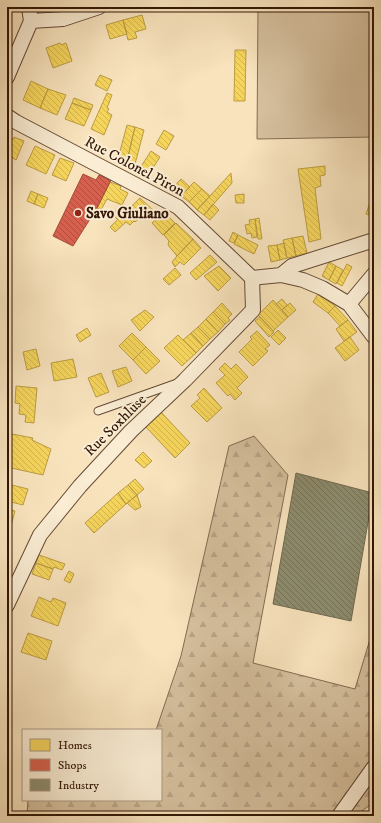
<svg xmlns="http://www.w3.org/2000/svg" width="381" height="823" font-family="'IM FELL DW Pica',serif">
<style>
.forest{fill:url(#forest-firs);stroke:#846b52}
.pitch{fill:#d6c09e;stroke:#846b52}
.homes{fill:url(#homes-back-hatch);stroke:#bb9c42}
.shops{fill:url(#shops-back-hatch);stroke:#a54a37}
.industry{fill:url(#industry-back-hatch);stroke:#71694e}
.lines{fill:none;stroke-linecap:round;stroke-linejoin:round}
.lane-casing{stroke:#644933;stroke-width:9}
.street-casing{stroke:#644933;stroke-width:16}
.lane{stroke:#faedd4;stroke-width:7}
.street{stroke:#faedd4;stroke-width:14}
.poi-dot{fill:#8f2418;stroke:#faedd4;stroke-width:1.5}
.labels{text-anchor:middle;stroke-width:4;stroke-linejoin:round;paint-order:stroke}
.street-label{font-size:15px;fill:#321605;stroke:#faedd4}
.poi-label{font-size:15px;font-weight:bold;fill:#321605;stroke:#faedd4;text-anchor:start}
</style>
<defs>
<pattern id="forest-firs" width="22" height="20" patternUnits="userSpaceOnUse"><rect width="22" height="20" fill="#d6c09e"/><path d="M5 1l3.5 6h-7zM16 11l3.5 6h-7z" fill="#b8a487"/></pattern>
<pattern id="homes-back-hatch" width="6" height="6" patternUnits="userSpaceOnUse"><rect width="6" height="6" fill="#f6d55c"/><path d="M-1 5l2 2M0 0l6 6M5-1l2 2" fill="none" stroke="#d3b64e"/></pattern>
<pattern id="shops-back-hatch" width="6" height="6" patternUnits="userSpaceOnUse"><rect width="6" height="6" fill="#d6604d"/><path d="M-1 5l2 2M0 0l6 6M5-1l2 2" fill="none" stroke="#ae4e3e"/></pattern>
<pattern id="industry-back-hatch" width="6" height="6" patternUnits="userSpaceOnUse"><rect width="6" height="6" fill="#8c8c6e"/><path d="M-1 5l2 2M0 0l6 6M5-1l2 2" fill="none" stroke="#737158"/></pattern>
</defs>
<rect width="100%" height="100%" fill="#f8e3bd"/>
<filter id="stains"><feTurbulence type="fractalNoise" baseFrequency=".005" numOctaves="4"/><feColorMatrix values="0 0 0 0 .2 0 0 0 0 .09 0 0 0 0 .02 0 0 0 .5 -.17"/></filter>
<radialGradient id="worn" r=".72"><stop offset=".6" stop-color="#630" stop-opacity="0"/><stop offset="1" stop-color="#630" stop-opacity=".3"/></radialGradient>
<path class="forest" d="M254 436 288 475 253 663 355 689 374 626V808L370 805 355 816H27L28 800H161V730H156L181 656 229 446Z"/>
<path class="pitch" d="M258 7H374V137L257 139Z"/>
<path class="homes" d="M142 15 146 29 135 32 137 38 128 40 123 20Z
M123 20 127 34 110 39 106 25Z
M60 43 61 45 66 43 72 61 53 68 46 48Z
M235 50H246L245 101H234Z
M100 75 112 80 107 91 95 85Z
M31 81 48 89 40 108 23 100Z
M48 89 66 95 57 115 40 108Z
M107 93 112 95 107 108 109 109 107 112 112 115 104 135 91 129Z
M74 98 93 105 91 110 72 103Z
M72 103 91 110 84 126 65 119Z
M127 125 135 127 127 161 119 155Z
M135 127 144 130 135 164 127 161Z
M164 130 174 136 166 150 156 144Z
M7 136 14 139V137L24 141 16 160 7 155Z
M35 146 55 155 46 174 26 165Z
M151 151 160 157 149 174 140 168Z
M60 158 74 163 66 181 52 175Z
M325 166V175L320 176 321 186 315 188 321 239 309 242 298 169Z
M231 173 232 183 204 215 197 210Z
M181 179 190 187 181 196 173 188Z
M110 182 121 186 120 189 128 193 122 205 107 199 101 210 97 208Z
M194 182 202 189 189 202 181 196Z
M202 189 210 196 197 210 189 202Z
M31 191 38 194 34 204 27 201Z
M38 194 48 198 44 208 34 204Z
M244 194V203H236L235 195Z
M372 196H374V216L366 214Z
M140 198 153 210 142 220 140 218 135 222 134 221 130 225 126 222 115 232 110 227Z
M213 204 219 210 210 220 204 215Z
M122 205 126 210 117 219 112 214Z
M164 212 175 223 163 235 152 223Z
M259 218 262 239H258L255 219Z
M255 219 257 237 252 238 251 233 247 234 245 225 250 224 249 220Z
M176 223 193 239 177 256 168 245 169 241 164 235Z
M233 232 238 235 234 243 229 241Z
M238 235 258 245 254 254 234 244Z
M303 236 307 253 296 256 292 238Z
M292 238 296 256 287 258 283 240Z
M193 239 201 248 184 265 180 262 175 267 172 262 177 256Z
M284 243 287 258 280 260 277 245Z
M277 245 280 260 271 262 268 246Z
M210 255 217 262 196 280 190 273Z
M329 262 336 266 329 280 322 276Z
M347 264 352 267 342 286 337 283Z
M219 266 231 278 218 291 204 276Z
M336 266 343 270 336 284 329 280Z
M175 268 181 275 169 285 163 279Z
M318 294 335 306 328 313 313 302Z
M282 299 287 305 282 310 276 304Z
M273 300 288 317 273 331 258 315Z
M222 303 232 314 228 318 230 320 225 324 213 312Z
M290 303 296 310 288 317 282 310Z
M335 306 348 320 340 326 328 313Z
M145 310 154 317 140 331 131 320Z
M213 312 225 324 218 332 206 319Z
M260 317 274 332 269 337 255 321Z
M206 319 218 332 210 339 198 327Z
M348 320 357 332 344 341 336 329Z
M198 327 210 339 203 346 191 333Z
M87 328 91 335 80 342 76 335Z
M278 330 286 338 279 345 271 337Z
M257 331 270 345 265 349 268 351 253 366 239 352 252 339 250 337Z
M132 333 146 347 133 360 119 346Z
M191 333 203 346 196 353 183 340Z
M178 335 196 353 182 366 164 348Z
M350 337 359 350 345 361 335 348Z
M146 347 160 361 146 374 133 360Z
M36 349 40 366 27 370 23 352Z
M73 359 77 377 54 381 51 363Z
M225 363 231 369 236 364 248 377 237 388 242 393 235 400 230 394 228 396 216 383 225 375 219 369Z
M126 367 132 381 118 387 112 371Z
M101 373 109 392 96 397 88 378Z
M16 386 37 388 34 423 25 422 26 415 19 414 20 404 15 403Z
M204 388 222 408 207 422 191 406 200 398 197 395Z
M160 411 190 443 175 458 145 426Z
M12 434 33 438 32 440 51 449 43 475 7 467V452Z
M143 452 152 461 144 468 135 460Z
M135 479 144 489 137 495 128 485Z
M8 484 28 489 23 505 7 501Z
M128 485 137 495 126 504 118 493Z
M118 493 126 504 94 533 85 523Z
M137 495 141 507 135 510 127 503Z
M7 509 15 511 12 522 7 520Z
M7 520 12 522 9 536H7Z
M39 555 65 564 62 570 54 567 53 569 36 563Z
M36 563 53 569 49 580 32 574Z
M69 571 74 574 70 583 64 580Z
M39 597 51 602 53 598 66 603 58 626 31 616Z
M28 633 52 641 46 660 21 652Z"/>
<path class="shops" d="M83 174 96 180 99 175 111 180 97 208 73 246 53 236Z"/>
<path class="industry" d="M296 473 373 493 351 621 273 604Z"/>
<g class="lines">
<g class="lane-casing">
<path id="lane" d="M98 411 177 383"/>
</g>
<g class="street-casing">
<path id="street" d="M29 7 31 21
M31 21 63 19 99 7
M7 77 31 21
M7 116 16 122 178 207 252 278 281 275 303 280 322 288 349 304 374 337
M281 275 292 266 374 240
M349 304 374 274
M7 605 40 535 80 486 131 431 185 380 253 310 252 278
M339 816 374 767"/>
</g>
<use href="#lane" class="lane"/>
<use href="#street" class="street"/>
</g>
<circle class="poi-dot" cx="78" cy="213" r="4"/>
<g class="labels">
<g class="street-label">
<text transform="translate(135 166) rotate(28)" y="5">Rue Colonel Piron</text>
<text transform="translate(115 425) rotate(-45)" y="5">Rue Soxhluse</text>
</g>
<g class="poi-label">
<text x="86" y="218">Savo Giuliano</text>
</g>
</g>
<rect width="381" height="823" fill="none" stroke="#f8e3bd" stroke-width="24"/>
<rect x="8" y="8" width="365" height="807" fill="none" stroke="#321605" stroke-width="2"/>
<rect x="12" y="12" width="357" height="799" fill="none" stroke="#321605"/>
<rect x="22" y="729" width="140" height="72" fill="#faedd4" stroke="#aa9781"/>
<rect x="30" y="739" width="20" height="12" fill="#f6d55c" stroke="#aa9781"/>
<text x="58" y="749" font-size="12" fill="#321605">Homes</text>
<rect x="30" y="759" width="20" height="12" fill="#d6604d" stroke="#aa9781"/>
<text x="58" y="769" font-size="12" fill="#321605">Shops</text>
<rect x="30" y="779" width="20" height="12" fill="#8c8c6e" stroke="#aa9781"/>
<text x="58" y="789" font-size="12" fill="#321605">Industry</text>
<rect width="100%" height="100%" filter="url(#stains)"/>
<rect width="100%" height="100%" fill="url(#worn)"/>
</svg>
